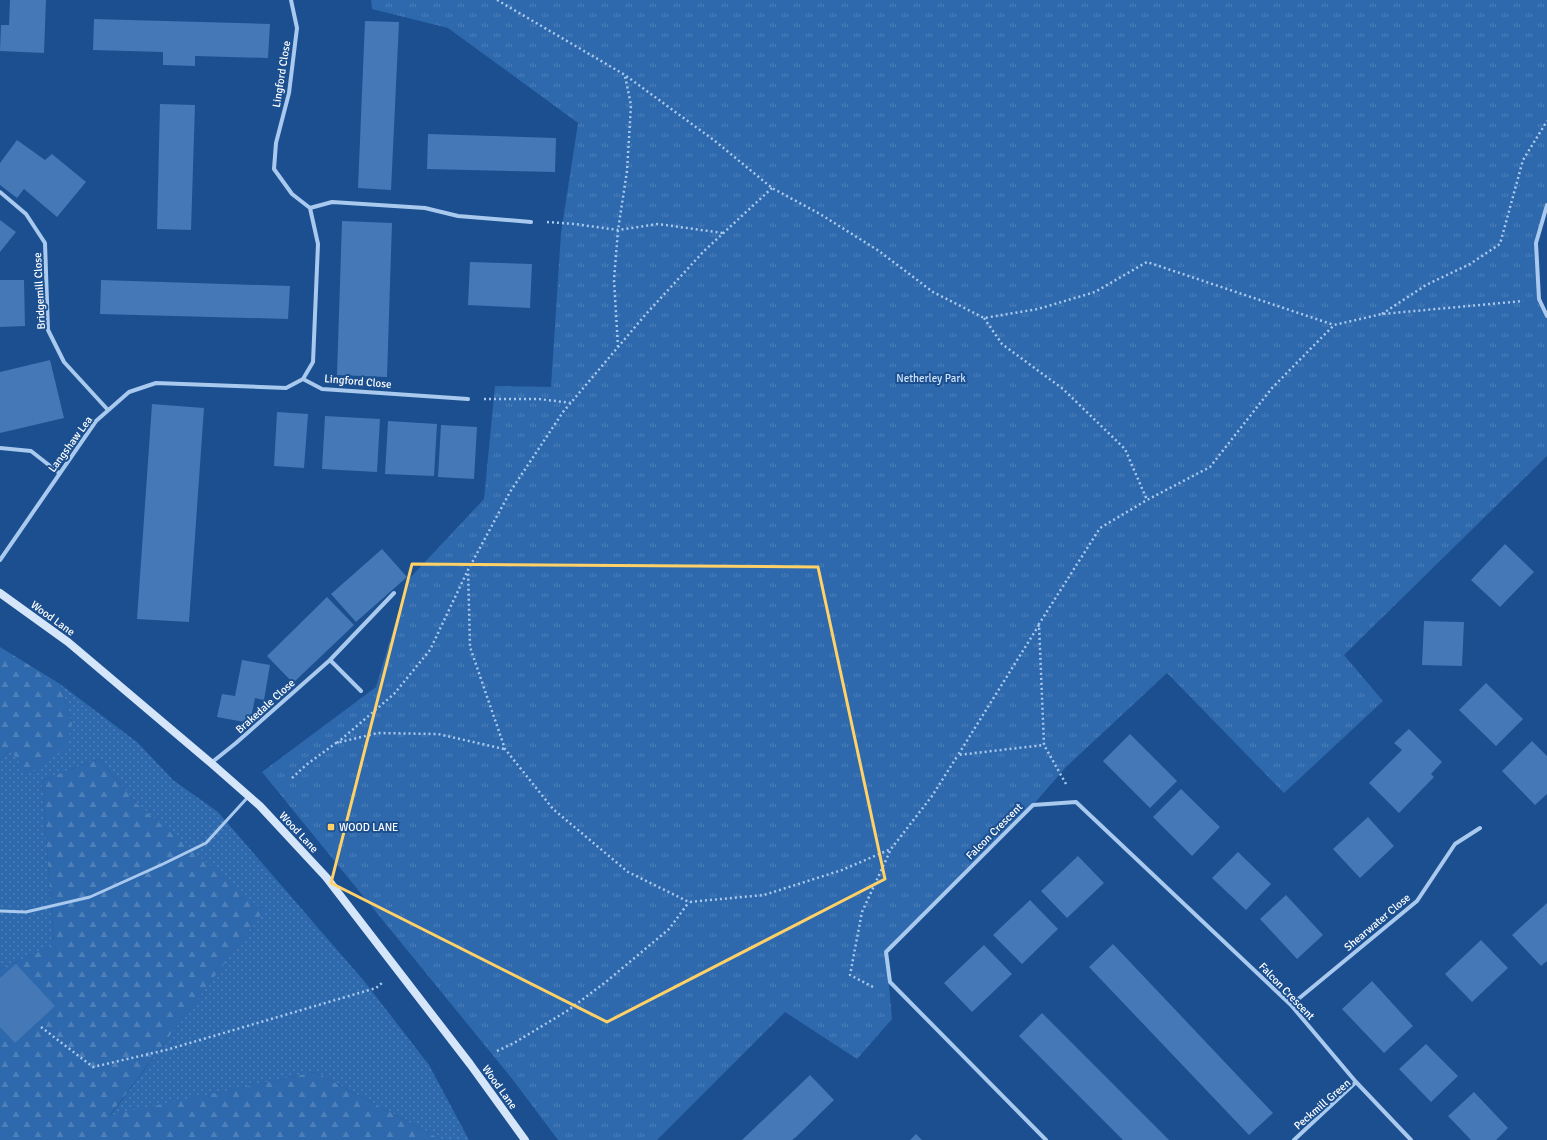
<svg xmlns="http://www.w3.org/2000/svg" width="1547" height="1140" font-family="Signika,sans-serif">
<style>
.grass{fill:url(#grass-dots)}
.forest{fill:url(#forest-firs)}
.park{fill:url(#park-tufts)}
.building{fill:#4478b7}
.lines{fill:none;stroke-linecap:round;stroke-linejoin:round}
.path{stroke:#a9c9ee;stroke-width:2.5;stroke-dasharray:2 3;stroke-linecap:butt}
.lane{stroke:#a9c9ee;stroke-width:3}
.street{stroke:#a9c9ee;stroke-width:4}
.secondary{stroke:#d6e6fa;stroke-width:8}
.marked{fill:none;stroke:#ffd166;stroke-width:3;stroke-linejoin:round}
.poi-dot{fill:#ffd166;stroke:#1b4f8f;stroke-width:1.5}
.labels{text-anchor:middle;stroke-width:4;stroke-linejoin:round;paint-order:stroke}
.street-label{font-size:11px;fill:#fff;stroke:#1b4f8f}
.park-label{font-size:11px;fill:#cfe3fa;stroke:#1b4f8f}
.poi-label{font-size:11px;fill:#fff;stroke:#1b4f8f;text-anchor:start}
</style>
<defs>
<pattern id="grass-dots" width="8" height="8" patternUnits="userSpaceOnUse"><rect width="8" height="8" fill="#2e69ad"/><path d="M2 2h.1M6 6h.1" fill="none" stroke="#4d80b9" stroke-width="1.8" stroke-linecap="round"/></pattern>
<pattern id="forest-firs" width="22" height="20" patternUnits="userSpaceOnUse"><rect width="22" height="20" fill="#2e69ad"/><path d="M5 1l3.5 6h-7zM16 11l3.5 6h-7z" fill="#4d80b9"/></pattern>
<pattern id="park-tufts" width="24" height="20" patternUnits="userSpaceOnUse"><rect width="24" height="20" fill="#2e69ad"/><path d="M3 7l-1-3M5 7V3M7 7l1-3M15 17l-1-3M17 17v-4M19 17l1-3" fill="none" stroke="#4d80b9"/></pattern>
</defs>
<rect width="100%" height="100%" fill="#1b4f8f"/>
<path class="grass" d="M60 684 137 742 173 780 218 812 364 981 429 1065 469 1140H442L315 1072 110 1116 263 911 138 805 99 759 42 780 54 945 0 969V761L10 749 72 724Z"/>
<path class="forest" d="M0 647 60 684 72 724 66 748 27 775 10 749 0 761Z
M99 759 138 805 264 911 110 1115 315 1072 442 1140H0V969L54 945 42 780Z"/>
<path class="park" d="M371 0H1547V205L1536 243 1539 299 1547 316V456L1344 655 1383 701 1284 793 1167 673 1066 767 1033 805 886 952 892 1019 857 1059 785 1012 657 1140H558L513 1080 262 772 376 687 408 580 484 499 495 386 551 387 561 233 578 123 448 28 372 9Z"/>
<path class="building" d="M10 0H46L44 53 0 51 1 25H9Z
M94 19 270 24 268 58 195 56V66L163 65V52L93 50Z
M365 21 399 22 391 190 358 188Z
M160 104 195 105 191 230 157 229Z
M428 134 556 138 555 172 427 169Z
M17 140 45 160 52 154 86 182 57 217 24 189 17 198 0 185V163Z
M0 220 16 232 0 252Z
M342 221 392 223 387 377 337 375Z
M470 262 532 264 530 308 468 305Z
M0 280H24L25 326 0 327Z
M101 280 290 286 288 319 100 314Z
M50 360 64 418 0 433V372Z
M152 404 204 408 189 622 137 619Z
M277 412 308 414 304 468 274 466Z
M325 416 380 419 377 472 322 469Z
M388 421 437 424 434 476 385 474Z
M441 425 477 427 474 479 438 477Z
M1505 544 1534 572 1500 607 1471 580Z
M382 549 407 577 356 622 331 594Z
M327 597 354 625 293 683 267 656Z
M1424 621 1464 622 1462 666 1422 665Z
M242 660 270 665 264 700 255 698 250 723 217 717 222 694 235 696Z
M1486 683 1523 719 1496 746 1459 710Z
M1409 729 1442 762 1431 774 1434 777 1399 813 1369 783 1402 750 1394 743Z
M1130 734 1177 781 1150 808 1103 761Z
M1532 741 1547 756V794L1535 805 1502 771Z
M1181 789 1220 827 1192 856 1153 817Z
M1368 817 1394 846 1360 878 1333 849Z
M1238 852 1271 884 1246 910 1212 878Z
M1078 856 1104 883 1067 918 1041 891Z
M1286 895 1323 935 1297 959 1260 919Z
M1030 900 1058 929 1022 964 993 935Z
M1547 903V961L1541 966 1512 935Z
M1481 940 1508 968 1472 1002 1445 974Z
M1113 944 1273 1113 1249 1135 1089 967Z
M984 945 1012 974 972 1012 944 983Z
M16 964 55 1006 15 1043 0 1027V978Z
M1372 981 1413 1026 1384 1053 1342 1009Z
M1042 1013 1169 1140H1123L1019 1036Z
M1426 1044 1458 1076 1431 1102 1399 1069Z
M810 1075 834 1100 796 1137 792 1140H742Z
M1474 1092 1508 1128 1496 1140H1471L1448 1116Z
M916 1134 922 1140H910Z"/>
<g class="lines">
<path class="path" d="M497 0 625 75 715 141 772 188 820 214 879 251 933 292 984 318 1038 309 1095 292 1147 262 1334 325
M772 188 704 251 646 314 563 412 510 492 468 570 470 647 505 749 553 809 628 872 689 902 764 895 842 870 891 849
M547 222 575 224 618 230 658 224 723 233
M1382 314 1426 285 1470 264 1500 244 1523 160 1547 121
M984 318 1002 344 1063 389 1125 449 1147 500
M618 347 614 280 618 230 627 171 631 105 625 76
M484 399H539L571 403
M1039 625 958 755 1044 745
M337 743 394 694 430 650 467 572
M292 778 306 765 336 743 378 733 438 734 504 749
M1066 784 1044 745 1039 624 1100 528 1147 500 1210 467 1272 388 1334 325 1382 314 1523 301
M873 987 850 975 862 912 891 849 932 796 958 755
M41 1027 93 1067 166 1050 376 988 383 982
M497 1051 514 1043 567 1011 607 981 669 929 689 902"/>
<path class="lane" d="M0 911 26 912 90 897 163 864 206 843 248 797"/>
<path class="street" d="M291 0 297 28 289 93 276 143 274 169 292 194 310 208 318 244 313 362 303 379
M0 192 26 214 45 243 48 330 64 362 108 410
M1547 205 1536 243 1539 299 1547 316
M310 208 332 202 425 208 458 216 531 222
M303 379 322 389 468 399
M0 448 31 451 59 473
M0 560 96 421 129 392 156 383 286 388 303 379
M330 660 361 691
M211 763 236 743 330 660 394 593
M1291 1005 1417 901 1455 844 1480 828
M1046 1140 890 982 886 952 1033 805 1076 802 1291 1005 1356 1082
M1294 1140 1356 1082 1411 1140"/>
<path class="secondary" d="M0 593 68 642 211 763 260 806 326 877 470 1064 525 1140"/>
</g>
<path class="marked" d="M412 564 818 567 885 879 607 1022 331 883Z"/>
<rect class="poi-dot" x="327" y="823" width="8" height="8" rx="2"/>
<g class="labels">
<g class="street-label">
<text transform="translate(281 74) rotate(-81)" y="4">Lingford Close</text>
<text transform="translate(39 291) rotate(-93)" y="4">Bridgemill Close</text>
<text transform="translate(358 381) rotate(5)" y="4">Lingford Close</text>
<text transform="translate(70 444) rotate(-54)" y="4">Langshaw Lea</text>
<text transform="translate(53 618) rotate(36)" y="4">Wood Lane</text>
<text transform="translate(265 706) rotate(-42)" y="4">Brakedale Close</text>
<text transform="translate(994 831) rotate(-45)" y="4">Falcon Crescent</text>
<text transform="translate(299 832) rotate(47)" y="4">Wood Lane</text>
<text transform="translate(1377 922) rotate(-40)" y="4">Shearwater Close</text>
<text transform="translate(1287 991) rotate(46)" y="4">Falcon Crescent</text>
<text transform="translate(500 1087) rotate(54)" y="4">Wood Lane</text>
<text transform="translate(1322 1104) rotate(-41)" y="4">Peckmill Green</text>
</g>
<g class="park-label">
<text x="931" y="382">Netherley Park</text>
</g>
<g class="poi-label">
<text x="339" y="831">WOOD LANE</text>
</g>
</g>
</svg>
